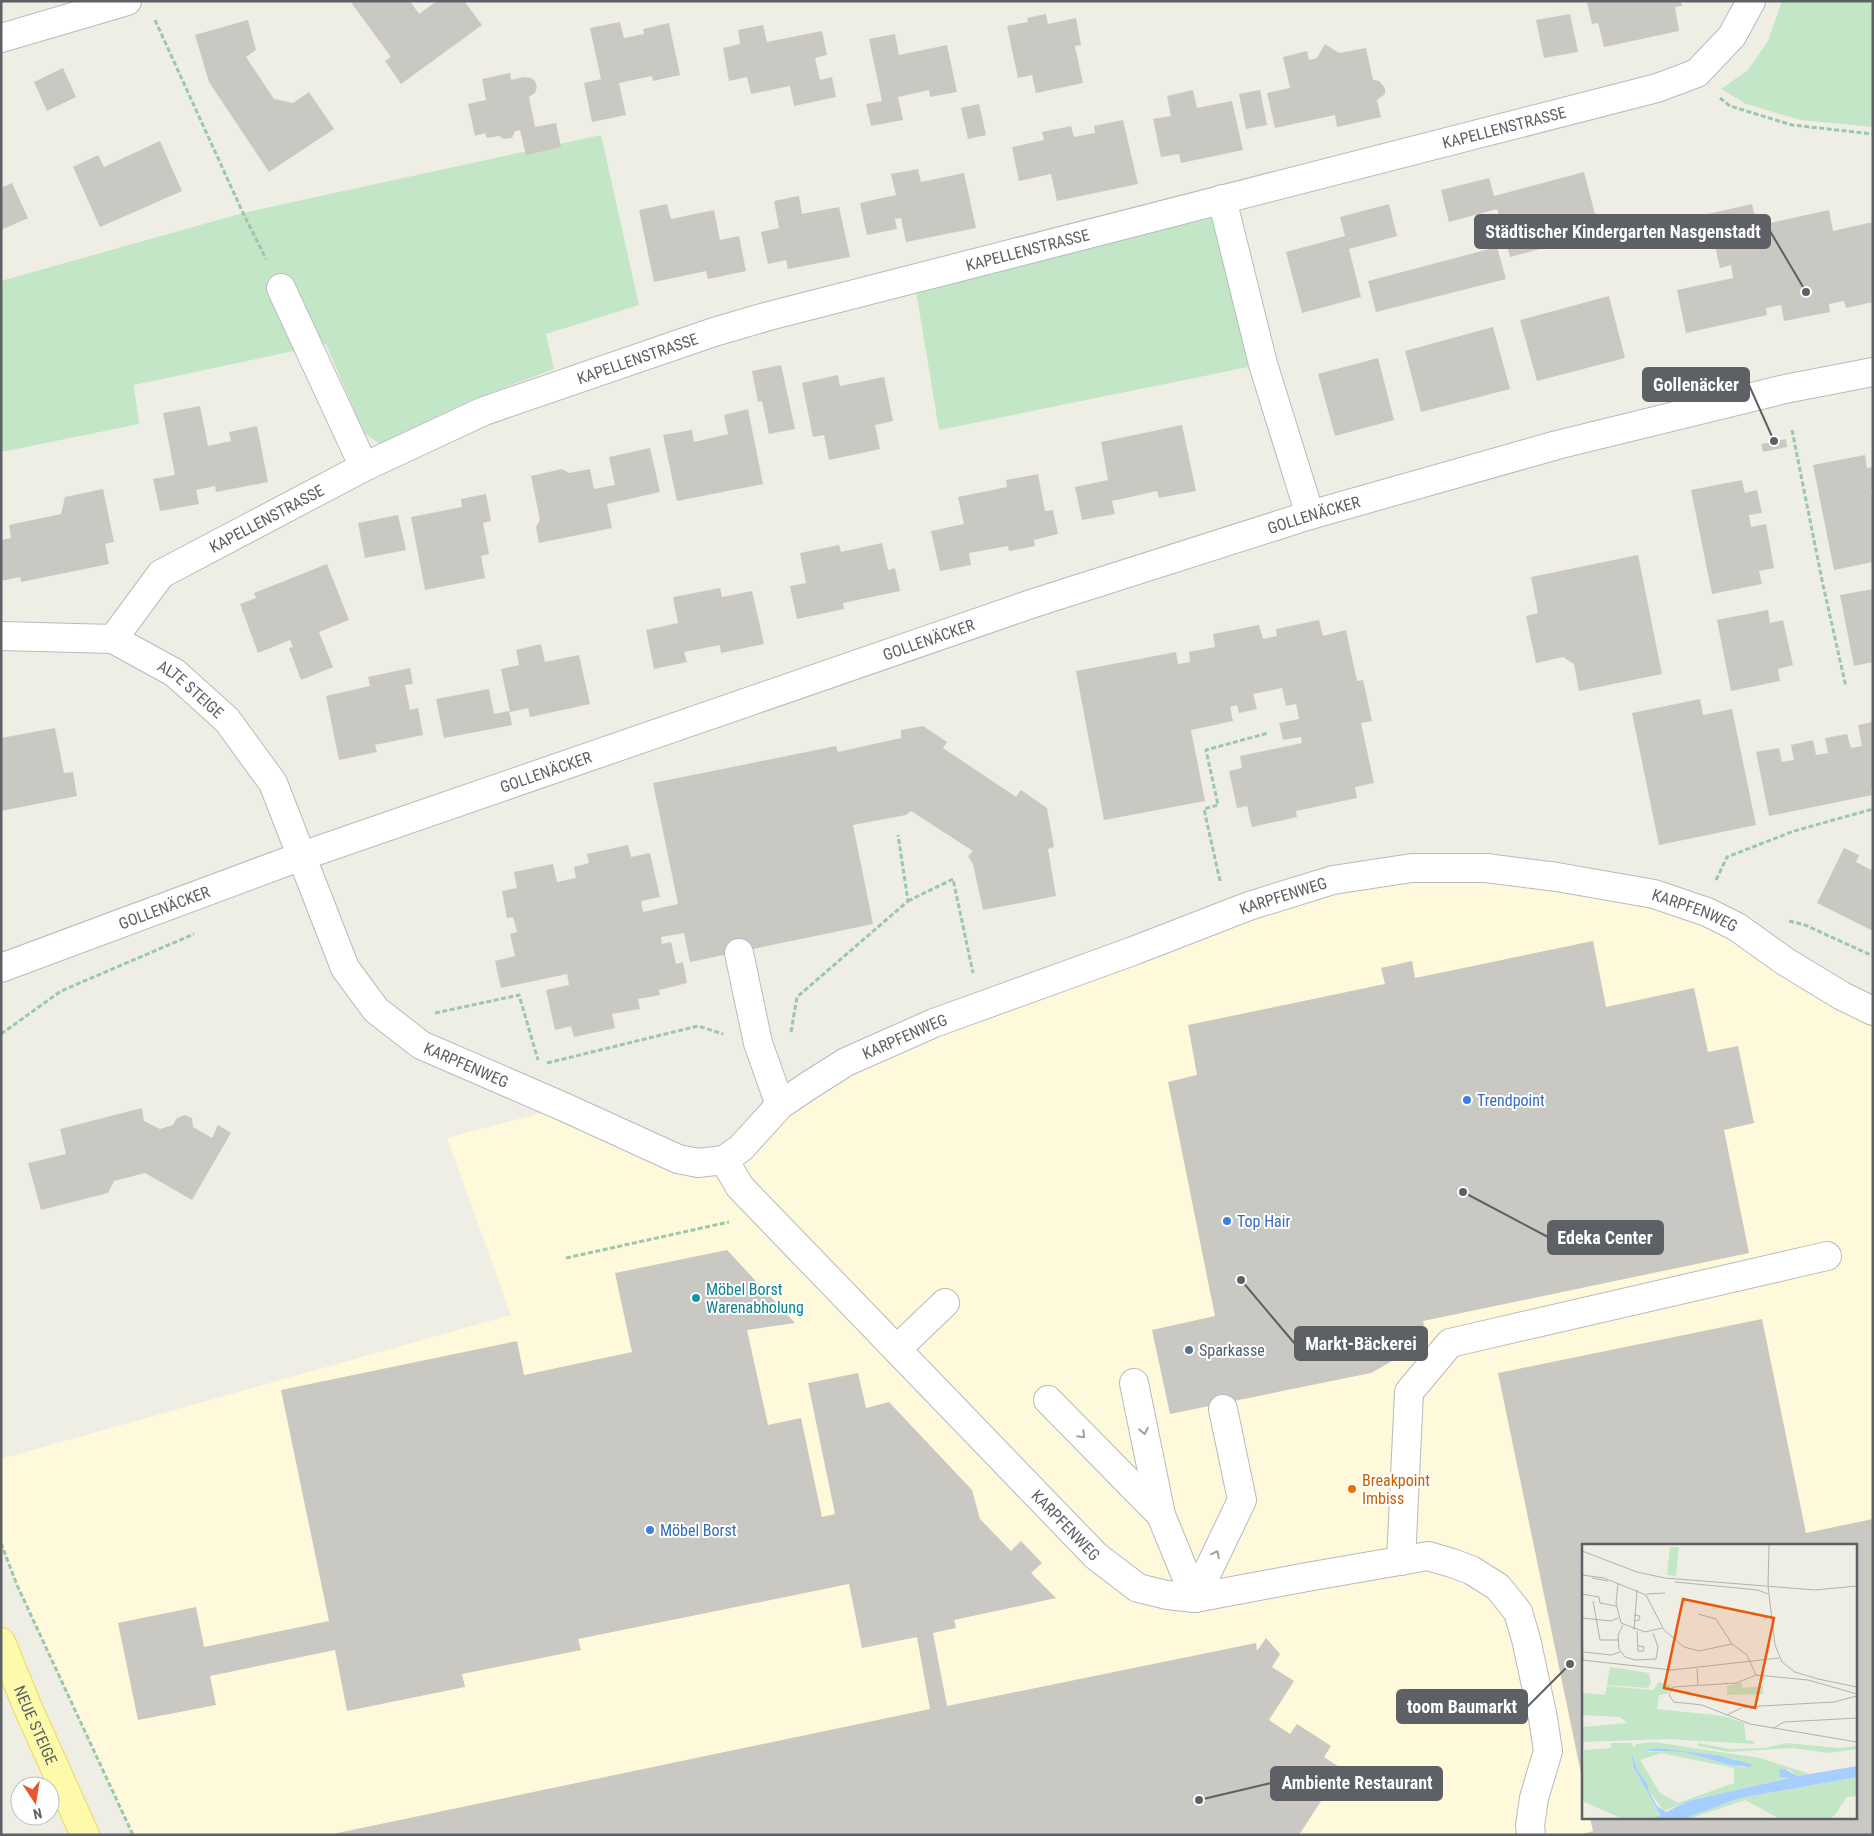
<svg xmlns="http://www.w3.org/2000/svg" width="1874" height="1836" font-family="'Roboto Condensed',sans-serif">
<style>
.commercial{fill:#fef9db;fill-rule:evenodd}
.green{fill:#c2e6c6}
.building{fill:#cac8c2}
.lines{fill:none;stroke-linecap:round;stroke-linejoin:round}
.minor-casing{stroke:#b7babf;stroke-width:30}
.major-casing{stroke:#f0d85d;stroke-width:30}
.path{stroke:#9bc7ac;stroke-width:3;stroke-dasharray:5 2.5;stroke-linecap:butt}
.minor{stroke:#fff;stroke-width:28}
.major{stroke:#fefaab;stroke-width:28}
.oneway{stroke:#9ea0a3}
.shop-dot{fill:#3f7fe0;stroke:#fff;stroke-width:2}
.culture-dot{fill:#0f9aa8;stroke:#fff;stroke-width:2}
.service-dot{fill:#5c6f8a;stroke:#fff;stroke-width:2}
.food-dot{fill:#e8710a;stroke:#fff;stroke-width:2}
.labels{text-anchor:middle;stroke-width:4;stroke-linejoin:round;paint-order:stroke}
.street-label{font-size:16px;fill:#5d6065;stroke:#fff}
.shop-label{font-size:16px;fill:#366cbe;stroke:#fff;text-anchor:start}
.culture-label{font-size:16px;fill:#0d838f;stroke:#fff;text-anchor:start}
.service-label{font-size:16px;fill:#4e5e75;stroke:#fff;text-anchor:start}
.food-label{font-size:16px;fill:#c56008;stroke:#fff;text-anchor:start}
.inset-road{fill:none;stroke:#b1b1ae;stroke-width:1}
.view{fill:#e8590c;fill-opacity:0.15;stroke:#e8590c;stroke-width:2.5}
.inset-edge{fill:none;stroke:#5d6065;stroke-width:2.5}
.leader{fill:none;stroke:#5d6065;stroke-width:2}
.callout-dot{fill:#5d6065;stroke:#fff;stroke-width:2}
.callout{fill:#5d6065;stroke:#5d6065;stroke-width:2}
.callout-label{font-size:18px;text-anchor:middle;font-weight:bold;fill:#fff}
</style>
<rect width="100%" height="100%" fill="#efeee5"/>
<path class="commercial" d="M1486 868 1654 894 1873 1010V1835H133L17 1585 1 1543V1459L511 1315 447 1138 564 1107 724 1160 780 1105 934 1023 1333 880ZM1583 1545H1855V1817H1583Z"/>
<path class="green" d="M1782 1H1873V127L1800 120 1746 104 1721 89 1748 70 1768 41Z
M601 135 639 305 546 334 554 369 471 400 380 444 364 433 326 344 134 385 139 424 1 452V281L243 213Z
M1222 199 1263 364 939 430 914 279Z"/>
<path class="building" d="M350 1H410L419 14 437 1H464L482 25 401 84 385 61 391 57Z
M1594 1H1681L1682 6 1675 7 1679 31 1604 47 1598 23 1592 24 1587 3Z
M1046 14 1048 24 1076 18 1081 45 1075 46 1083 83 1036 93 1032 75 1018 78 1007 26 1028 22 1027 18Z
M1570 14 1578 52 1544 58 1536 20Z
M248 20 256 50 246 57 274 99 293 103 309 92 334 129 269 172 209 82 195 35Z
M620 22 624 38 644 34 643 29 669 23 680 75 653 81 652 76 619 83 626 115 592 122 584 83 601 79 590 28Z
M763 25 767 42 822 31 827 55 815 58 820 80 832 77 836 97 794 106 790 86 751 94 747 77 729 81 723 48 740 44 738 30Z
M895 34 899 55 947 45 957 92 930 97 929 90 898 97 903 120 871 126 866 104 882 101 869 39Z
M1325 44 1339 53 1366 48 1373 80 1379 81 1385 88V94L1377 100 1381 117 1337 127 1335 115 1275 128 1267 93 1290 88 1283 57 1307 51 1309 60 1317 58Z
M63 68 76 97 47 111 34 82Z
M510 73 511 80 524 77 531 78 535 81 537 87 535 93 529 97 535 127 556 123 561 147 526 155 520 130 515 131 512 138 504 139 499 136 487 138 485 133 475 136 468 104 486 100 482 79Z
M1193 90 1197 108 1232 101 1243 150 1181 163 1179 154 1161 157 1153 119 1171 116 1167 96Z
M1260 90 1267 125 1246 129 1239 94Z
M979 104 986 135 968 139 961 108Z
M1123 120 1138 184 1057 201 1051 174 1019 181 1012 147 1044 140 1042 132 1071 126 1074 137 1095 133 1094 126Z
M160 141 182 191 100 227 73 167 98 155 104 167Z
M918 169 921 182 964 173 976 228 906 242 901 218 895 219 897 229 867 235 860 203 896 195 891 174Z
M1584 172 1600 233 1510 257 1497 209 1449 222 1441 190 1489 178 1494 196Z
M12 183 28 218 1 230V188Z
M799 196 802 214 839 207 850 257 788 269 786 260 768 264 761 232 779 228 774 201Z
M667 204 671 219 714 210 720 240 739 236 746 271 708 279 706 271 654 282 639 210Z
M1389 204 1397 236 1349 249 1361 297 1302 313 1286 252 1345 236 1340 217Z
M1752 204 1759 234 1771 232 1770 223 1829 210 1833 231 1873 222V302L1846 308 1844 301 1829 304 1830 312 1784 321 1781 305 1766 308 1767 315 1686 333 1677 290 1733 278 1731 265 1720 268 1708 214Z
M1497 247 1506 279 1376 312 1368 281Z
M1609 296 1625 358 1537 381 1520 320Z
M1493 327 1510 389 1421 412 1405 351Z
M1378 358 1394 420 1335 436 1318 374Z
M781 365 795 429 769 434 762 401 758 402 752 371Z
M838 375 840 386 884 377 893 421 875 425 880 449 829 460 824 435 813 437 802 383Z
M200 406 208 446 231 441 229 432 257 426 268 482 216 492 215 486 196 490 199 504 160 511 153 479 175 475 163 413Z
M748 409 763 484 677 501 663 435 692 430 694 442 728 434 724 415Z
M1182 425 1196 491 1159 498 1157 491 1112 501 1115 514 1082 520 1075 487 1108 480 1101 442Z
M1786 439 1787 447 1763 452 1761 444Z
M650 448 660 492 607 504 612 528 539 543 536 527 540 520 531 476 562 469 569 473 590 469 594 489 615 485 609 457Z
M1865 455 1867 468 1873 467V491H1871L1873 501V562L1834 570 1813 465Z
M1038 474 1045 511 1053 510 1058 534 1034 540 1035 546 1009 551 1008 546 969 553 971 565 940 571 931 531 964 524 958 497 1007 487 1006 480Z
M1742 480 1745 493 1757 490 1762 513 1749 515 1751 527 1766 524 1774 568 1759 571 1762 584 1712 594 1691 490Z
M103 489 114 542 105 544 109 564 21 582 20 577 1 581V540L11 538 9 525 61 514 65 497Z
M486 494 491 521 483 523 489 554 481 556 485 578 425 590 411 517 462 507 461 499Z
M398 515 406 550 365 558 358 523Z
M882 543 888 570 895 568 900 591 843 603 844 609 797 619 790 586 806 583 800 553 839 545 841 552Z
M1638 555 1662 674 1579 691 1574 664 1563 657 1536 663 1526 616 1538 613 1531 577Z
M327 564 349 620 319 632 333 667 301 680 289 648 293 647 290 640 258 653 240 604 256 598 254 593Z
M720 588 722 597 752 591 764 644 721 653 720 645 684 652 687 662 654 669 646 630 678 623 673 597Z
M1873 589V662L1854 666 1840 595Z
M1768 610 1770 623 1783 620 1793 665 1778 669 1780 681 1731 691 1717 620Z
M1319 620 1323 636 1346 630 1357 681 1363 680 1372 721 1361 723 1374 783 1355 787 1357 798 1296 811 1297 817 1252 827 1247 806 1237 808 1229 771 1242 768 1240 756 1302 743 1301 737 1283 740 1279 723 1299 719 1296 704 1286 706 1282 688 1253 694 1257 709 1239 713 1237 705 1230 707 1233 721 1191 730 1205 801 1104 820 1076 671 1176 652 1178 664 1190 662 1189 652 1215 647 1213 634 1259 625 1263 639 1277 636 1276 629Z
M541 644 545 662 579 655 590 704 530 717 528 708 510 712 501 669 519 665 516 650Z
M410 668 413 684 405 685 410 710 418 708 423 735 375 745 377 752 339 760 326 696 370 686 368 677Z
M489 689 494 714 509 711 512 725 444 738 436 699Z
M1700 699 1703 715 1732 709 1756 825 1659 845 1632 713Z
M1873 722V788L1871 789 1872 795 1769 816 1756 752 1779 748 1782 762 1794 760 1791 745 1813 740 1816 755 1828 753 1825 738 1847 734 1851 748 1862 746 1858 725Z
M923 726 947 742 943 748 1016 797 1021 790 1047 808 1054 847 1048 849 1056 896 983 910 973 864 968 856 973 851 911 811 906 815 853 825 873 924 690 962 684 933 661 937 662 944 671 942 676 964 683 962 687 983 659 990 660 995 638 999 640 1009 612 1014 615 1028 574 1037 571 1026 555 1030 546 990 569 985 567 974 501 988 495 961 515 956 510 934 517 932 513 917 507 918 502 891 517 888 514 872 553 864 557 882 576 878 574 867 589 863 587 854 628 845 631 857 650 853 660 897 641 901 643 912 678 904 653 783 836 746 838 752 901 738V730Z
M55 728 64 773 73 772 77 796 1 811V738Z
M1844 848 1859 855 1856 862 1871 870 1873 866V931L1817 903Z
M1593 941 1606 1007 1694 988 1708 1052 1738 1046 1754 1123 1724 1130 1749 1253 1423 1321 1427 1341 1371 1373 1170 1414 1152 1330 1215 1316 1168 1082 1197 1075 1188 1025 1385 984 1381 968 1412 961 1415 978Z
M142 1108 144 1121 160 1129 173 1125 177 1118 185 1115 192 1118 193 1127 212 1138 218 1125 231 1133 192 1200 145 1173 114 1181 108 1193 41 1210 28 1163 66 1154 60 1129Z
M727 1250 795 1323 747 1330 768 1425 801 1418 822 1517 835 1514 808 1383 858 1373 866 1408 889 1402 972 1490 980 1519 1011 1551 1021 1541 1042 1563 1031 1573 1056 1598 954 1620 956 1628 933 1633 947 1706 1256 1643 1257 1651 1266 1638 1280 1654 1272 1667 1294 1681 1269 1720 1290 1734 1297 1724 1331 1746 1324 1757 1342 1769 1299 1835H328L930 1709 917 1637 862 1648 849 1584 578 1639 581 1650 462 1674 465 1687 347 1711 335 1650 210 1676 216 1705 138 1720 118 1623 196 1607 204 1647 329 1621 281 1390 517 1341 524 1375 632 1352 615 1273Z
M1762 1319 1806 1533 1873 1519V1835H1579L1593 1831 1590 1817H1855V1545H1583L1582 1778 1498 1373Z"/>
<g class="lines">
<g class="minor-casing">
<g id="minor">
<path d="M1 38 127 1"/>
<path d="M1222 199 1263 364 1310 515"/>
<path d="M281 288 364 467"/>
<path id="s1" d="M1 636 113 639 175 673 227 720 273 783 345 968 376 1010 421 1045 564 1107 678 1159 698 1163 724 1160 741 1148 780 1105 808 1086 846 1062 934 1023 1133 951 1249 906 1333 880 1412 868H1486L1557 877 1654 894 1707 912 1737 927 1786 962 1842 996 1873 1011"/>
<path id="s2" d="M113 639 161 574 364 467 484 411 714 332 769 316 1657 88 1697 73 1732 36 1751 1"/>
<path d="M739 953 758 1043 780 1105"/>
<path id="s3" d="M1 968 302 856 1034 603 1310 515 1557 445 1785 389 1873 372"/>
<path id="s4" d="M724 1160 740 1187 1096 1556 1138 1588 1167 1595 1195 1598 1307 1577 1428 1556 1452 1563 1471 1570 1498 1587 1518 1612 1526 1639 1543 1718 1548 1751 1534 1798 1530 1826 1531 1835"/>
<path d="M897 1349 945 1303"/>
<path d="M1134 1383 1161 1515 1195 1598"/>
<path d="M1048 1400 1161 1515"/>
<path d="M1401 1561 1409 1392 1450 1343 1827 1256"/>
<path d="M1195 1598 1242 1500 1223 1409"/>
</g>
</g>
<g class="major-casing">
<g id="major">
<path id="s5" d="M1 1642 28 1708 85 1835"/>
</g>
</g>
<path class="path" d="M155 20 243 213 266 259
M1720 98 1730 106 1792 125 1873 134
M1792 430 1823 585 1846 687
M1716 880 1727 857 1794 831 1873 809
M1220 881 1204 809 1218 805 1206 750 1268 733
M908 901 953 879 973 973
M1789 921 1805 925 1873 956
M435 1013 519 995 538 1060
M791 1032 797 997 908 901 898 835
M1 1034 61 991 194 934
M547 1063 698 1026 723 1034
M566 1258 729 1222
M1 1543 17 1585 133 1835"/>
<use href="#minor" class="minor"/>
<use href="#major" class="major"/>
</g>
<defs><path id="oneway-chevron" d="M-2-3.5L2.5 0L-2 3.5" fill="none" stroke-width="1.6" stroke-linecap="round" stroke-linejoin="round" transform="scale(1.25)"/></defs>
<g class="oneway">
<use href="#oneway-chevron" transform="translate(1144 1431) rotate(79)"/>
<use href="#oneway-chevron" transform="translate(1082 1435) rotate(45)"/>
<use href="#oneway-chevron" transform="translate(1216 1554) rotate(-64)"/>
</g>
<g class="shop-dot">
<circle cx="1467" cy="1100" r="5"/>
<circle cx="1227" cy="1221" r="5"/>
<circle cx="650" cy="1530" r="5"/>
</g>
<circle class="culture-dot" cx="696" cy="1298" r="5"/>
<circle class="service-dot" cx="1189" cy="1350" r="5"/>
<circle class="food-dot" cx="1352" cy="1489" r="5"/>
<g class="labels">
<g class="street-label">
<text dy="6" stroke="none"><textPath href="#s2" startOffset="1502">KAPELLENSTRASSE</textPath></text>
<text dy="6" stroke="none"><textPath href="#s2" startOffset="1010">KAPELLENSTRASSE</textPath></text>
<text dy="6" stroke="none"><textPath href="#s2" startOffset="605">KAPELLENSTRASSE</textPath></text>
<text dy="6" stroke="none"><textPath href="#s3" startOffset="1389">GOLLENÄCKER</textPath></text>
<text dy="6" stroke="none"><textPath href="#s2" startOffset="200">KAPELLENSTRASSE</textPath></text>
<text dy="6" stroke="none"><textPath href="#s3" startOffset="984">GOLLENÄCKER</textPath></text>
<text dy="6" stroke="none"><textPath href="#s1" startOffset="205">ALTE STEIGE</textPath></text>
<text dy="6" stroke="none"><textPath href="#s3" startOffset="579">GOLLENÄCKER</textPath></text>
<text dy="6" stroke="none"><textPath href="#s1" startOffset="1592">KARPFENWEG</textPath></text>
<text dy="6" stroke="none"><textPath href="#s3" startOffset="174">GOLLENÄCKER</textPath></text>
<text dy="6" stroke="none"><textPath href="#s1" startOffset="2012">KARPFENWEG</textPath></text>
<text dy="6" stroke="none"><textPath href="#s1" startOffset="1188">KARPFENWEG</textPath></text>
<text dy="6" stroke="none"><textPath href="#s1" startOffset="688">KARPFENWEG</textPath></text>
<text dy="6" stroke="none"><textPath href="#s4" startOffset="501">KARPFENWEG</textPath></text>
<text dy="6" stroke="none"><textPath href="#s5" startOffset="90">NEUE STEIGE</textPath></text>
</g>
<g class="shop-label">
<text x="1477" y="1106">Trendpoint</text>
<text x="1237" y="1227">Top Hair</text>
<text x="660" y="1536">Möbel Borst</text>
</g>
<g class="culture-label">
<text x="706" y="1295">Möbel Borst<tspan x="706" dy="18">Warenabholung</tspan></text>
</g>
<g class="service-label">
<text x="1199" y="1356">Sparkasse</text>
</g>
<g class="food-label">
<text x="1362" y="1486">Breakpoint<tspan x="1362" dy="18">Imbiss</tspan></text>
</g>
</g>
<g transform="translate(1582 1544)">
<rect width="275" height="275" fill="#efeee5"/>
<path d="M88 3H97L94 32 85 31ZM28 123 67 129 69 139 66 144 25 141ZM77 138 90 142 85 150 77 151 75 165 141 172 162 179 164 196 172 197V200L85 195 0 198V183L45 179 38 173 0 171V149L23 151 25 142 71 146ZM159 138 161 144 181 142V150L145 151V142ZM72 198 178 214 228 230 216 232 206 225 202 233 208 234 106 257 82 267 66 246V241L56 227 50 207 52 224 78 272 72 275H41L0 257 2 206 29 204V199H50L52 204 54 200ZM76 204 153 215 164 224 102 208H64ZM79 209 152 224V239L96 259 78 249 58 216ZM116 199 148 205 182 204 205 199 257 204 275 202V205L247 209 210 204 147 208 115 202ZM275 233V252L265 253 252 272 246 275H198L163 256 106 275H101L158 254Z" fill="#c2e6c6" fill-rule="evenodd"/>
<path d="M76 204 139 212 169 220 170 223 149 221 102 208 61 207ZM49 206 56 227 66 241V246L75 262 84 268 106 257 208 234 198 233 197 226 202 225 216 232 275 222V233L158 254 101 275H72L78 271 52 224Z" fill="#a6cefe"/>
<path class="inset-road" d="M0 7 55 28 83 34 233 46 275 42M0 31 22 34 64 51 82 86 102 103 117 107 150 100M10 34 26 37M93 38 176 46 186 50M36 39 34 59 39 79 63 88 80 84M186 42 187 0M186 42 193 101 200 118 213 128 236 135 275 143M0 50 17 53 18 59 34 62M65 50 83 49M11 57 18 96H36M116 70 134 75 150 100 165 111 174 131 226 136 275 150M52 71 58 72 57 76 52 77M0 74 29 77 36 74M0 77 1 117M41 81 36 91 37 105 43 113 53 116 74 115 76 103 71 89M52 86 55 46M55 87 56 107H61L62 103 56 102M2 108 29 111 38 108M0 116 90 126 197 114M115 125 116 141M174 131 154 139 91 143 87 151 92 158 120 161 168 180 275 198M275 152V168M145 171 161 163 252 158 275 152M192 184 202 178 275 174"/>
<path class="view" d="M101 55 192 74 173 164 82 144Z"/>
<rect width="275" height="275" class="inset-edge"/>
</g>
<path class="leader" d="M1806 292L1770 231M1774 441L1749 385M1463 1192L1548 1237M1241 1280L1295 1344M1570 1664L1527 1707M1199 1800L1271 1783"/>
<g class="callout-dot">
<circle cx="1806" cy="292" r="5"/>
<circle cx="1774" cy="441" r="5"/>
<circle cx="1463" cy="1192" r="5"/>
<circle cx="1241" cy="1280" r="5"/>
<circle cx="1570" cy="1664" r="5"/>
<circle cx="1199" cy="1800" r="5"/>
</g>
<g class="callout">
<rect x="1475" y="215" width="295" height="33" rx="5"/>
<rect x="1643" y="368" width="106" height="33" rx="5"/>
<rect x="1548" y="1221" width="115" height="33" rx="5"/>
<rect x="1295" y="1327" width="132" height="33" rx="5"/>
<rect x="1397" y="1690" width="130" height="33" rx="5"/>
<rect x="1271" y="1767" width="171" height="33" rx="5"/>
</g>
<g class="callout-label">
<text x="1623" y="238">Städtischer Kindergarten Nasgenstadt</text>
<text x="1696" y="391">Gollenäcker</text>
<text x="1605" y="1244">Edeka Center</text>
<text x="1361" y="1350">Markt-Bäckerei</text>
<text x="1462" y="1713">toom Baumarkt</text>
<text x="1357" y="1789">Ambiente Restaurant</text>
</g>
<rect width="1874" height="1836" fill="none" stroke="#5d6065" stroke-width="5"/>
<g transform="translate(35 1801) rotate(168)"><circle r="24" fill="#ffffff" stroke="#bebfc1"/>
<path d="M0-4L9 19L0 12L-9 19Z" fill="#e85532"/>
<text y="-8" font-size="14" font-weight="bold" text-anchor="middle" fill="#5d6065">N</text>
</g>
</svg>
